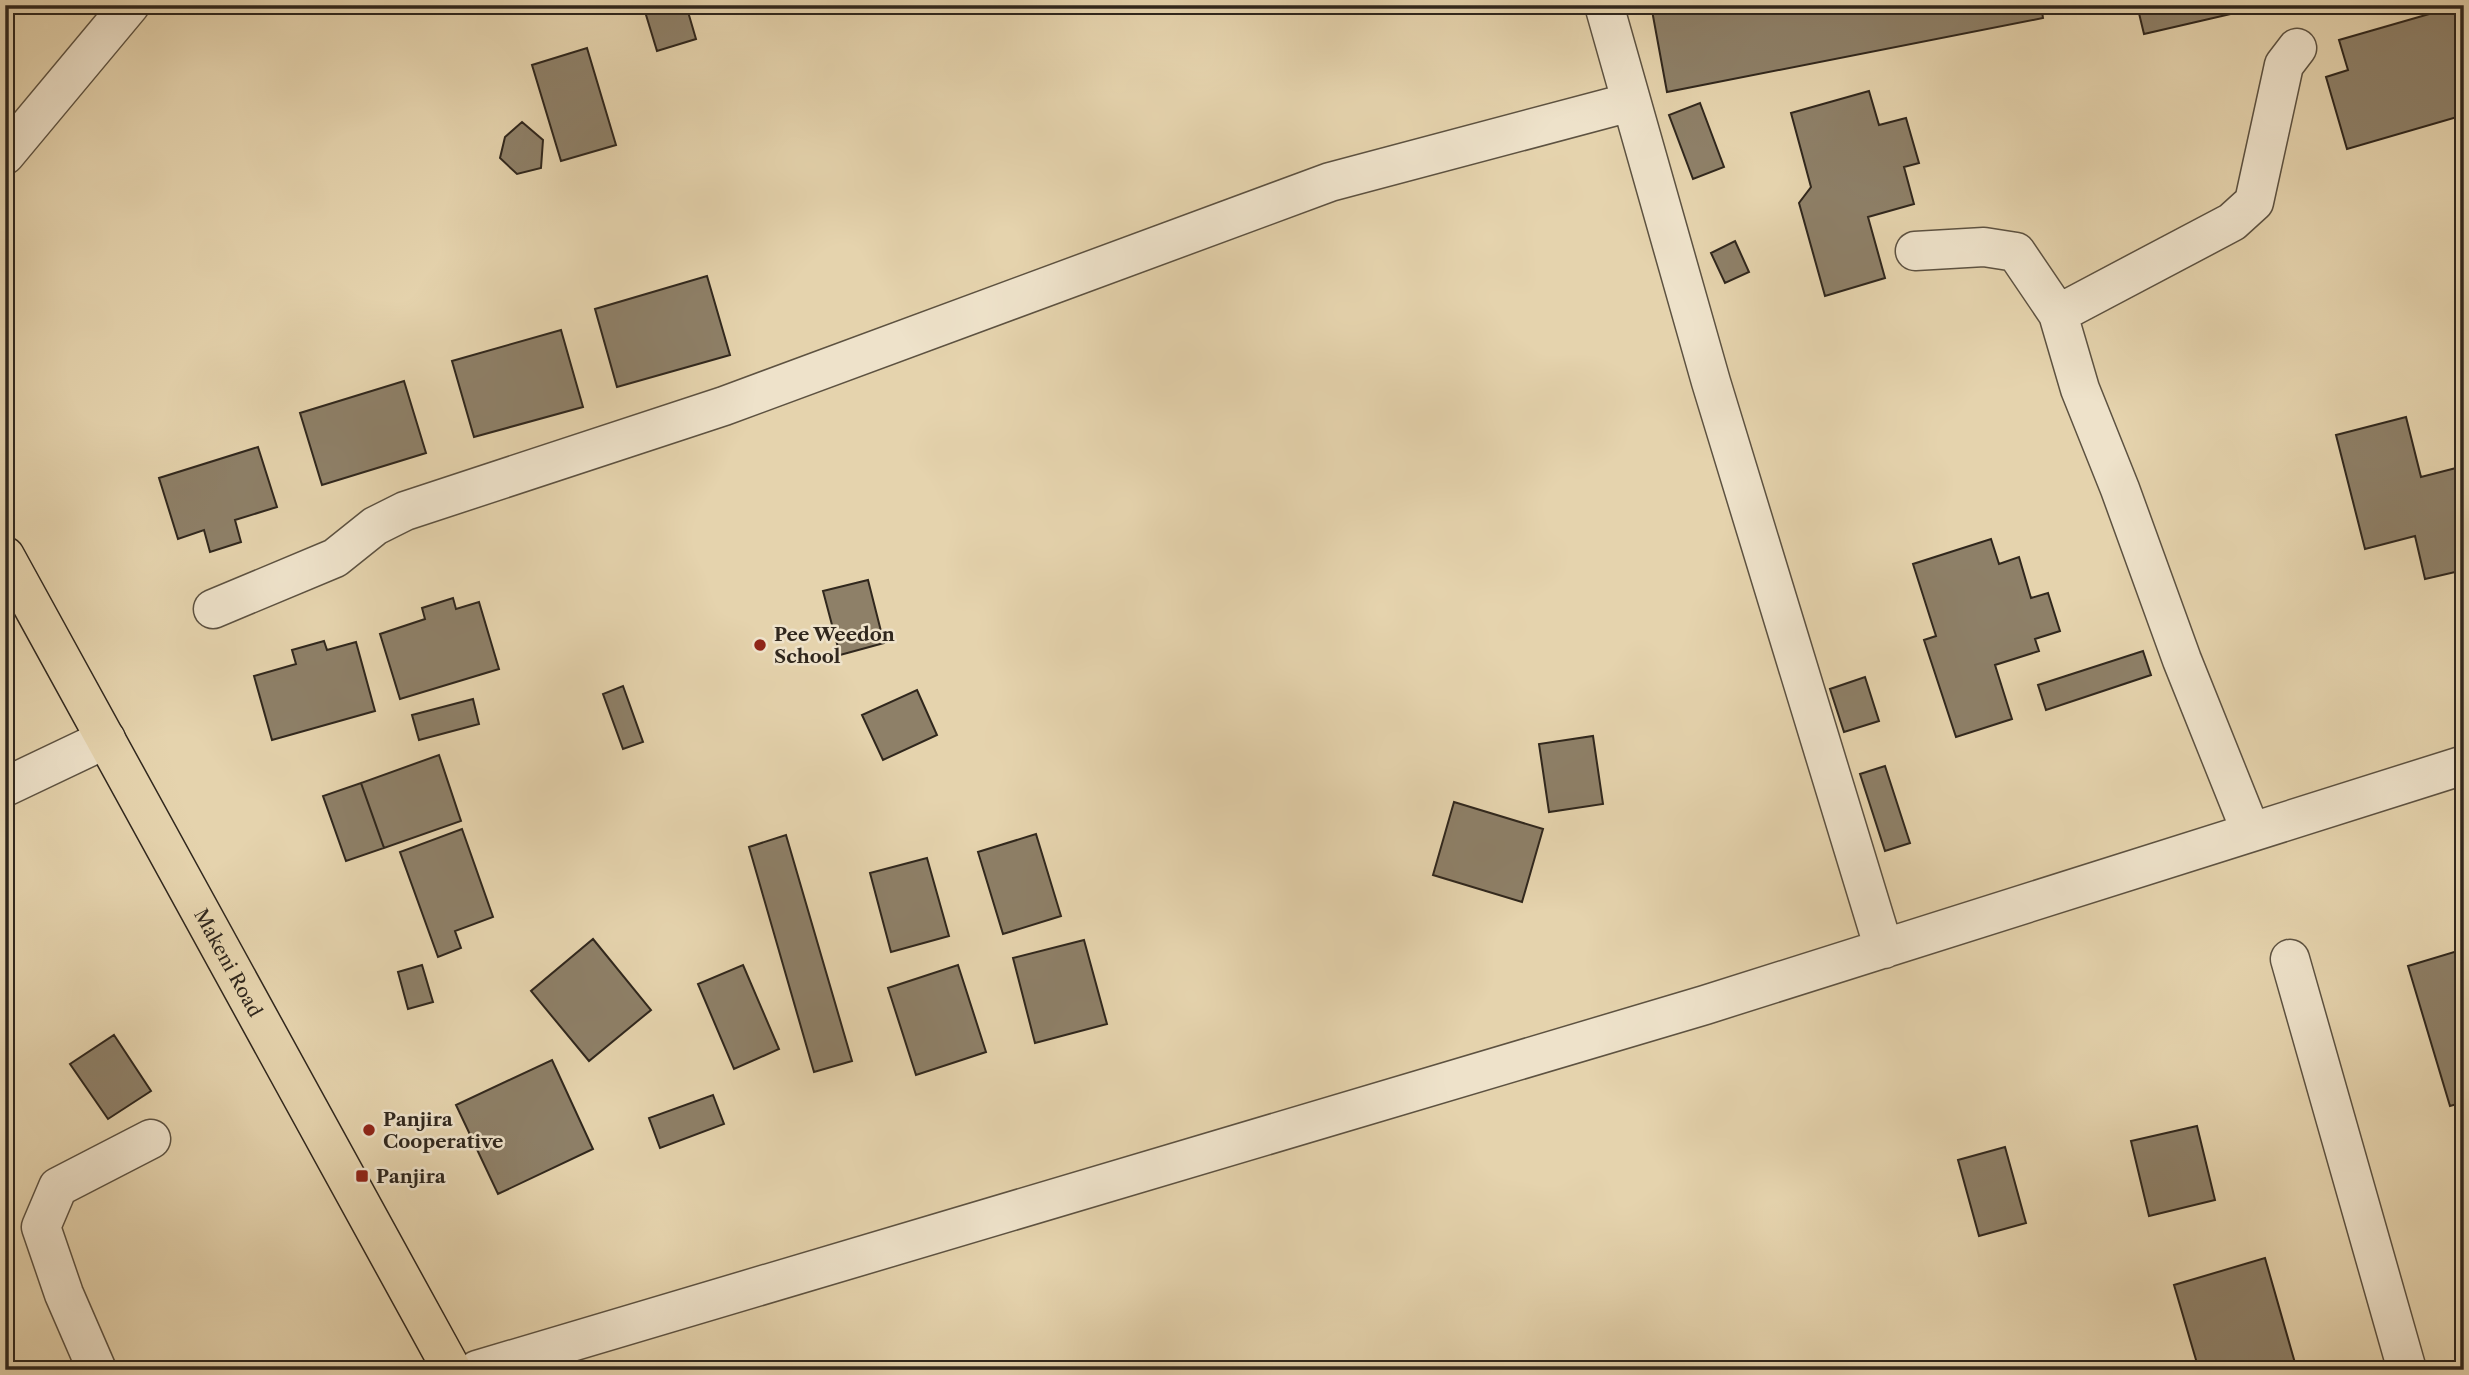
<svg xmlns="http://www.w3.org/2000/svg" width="2469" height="1375" font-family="'Libre Caslon Text',serif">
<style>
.building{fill:#8e8068;stroke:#30271d;stroke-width:2}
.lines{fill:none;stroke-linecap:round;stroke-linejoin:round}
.minor-casing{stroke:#5d5241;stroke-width:41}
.major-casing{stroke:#30271d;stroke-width:41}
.minor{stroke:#eee2ca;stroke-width:38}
.major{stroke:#e5d3ad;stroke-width:38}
.poi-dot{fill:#8f2418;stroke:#eee2ca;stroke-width:2.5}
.labels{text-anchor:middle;stroke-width:5;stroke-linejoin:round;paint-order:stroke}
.poi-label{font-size:19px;font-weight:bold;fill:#30271d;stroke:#eee2ca;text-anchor:start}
.street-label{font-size:19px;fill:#30271d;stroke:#eee2ca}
</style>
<rect width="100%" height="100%" fill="#e5d3ad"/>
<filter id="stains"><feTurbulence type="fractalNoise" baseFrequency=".00286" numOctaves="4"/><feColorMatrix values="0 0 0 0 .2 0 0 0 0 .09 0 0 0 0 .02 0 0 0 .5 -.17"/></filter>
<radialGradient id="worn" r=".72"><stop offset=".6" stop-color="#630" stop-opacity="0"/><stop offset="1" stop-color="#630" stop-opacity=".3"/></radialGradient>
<path class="building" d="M643 5H686L696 39 657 51Z
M1651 5H2041L2043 18 1667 92Z
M2137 5H2247L2248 10 2144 34Z
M2457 6 2464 30V115L2347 149 2326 77 2348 70 2339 40Z
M587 48 616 145 561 161 532 65Z
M1869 91 1879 125 1906 118 1919 163 1904 167 1914 204 1868 217 1885 278 1825 296 1799 203 1811 187 1791 113Z
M1700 103 1724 167 1693 179 1669 115Z
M522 122 543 140 541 168 517 174 500 158 505 137Z
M1735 241 1749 272 1725 283 1711 253Z
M707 276 730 355 617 387 595 309Z
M561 330 583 407 474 437 452 361Z
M404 381 426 453 322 485 300 413Z
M2406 417 2421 477 2456 468 2464 500V570L2425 579 2415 536 2365 549 2336 435Z
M258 447 277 507 235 520 241 542 210 552 204 530 178 539 159 478Z
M1991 539 1999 564 2019 557 2031 598 2048 593 2060 631 2035 639 2039 651 1995 665 2012 719 1956 737 1924 640 1936 636 1913 564Z
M868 580 884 643 840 655 823 591Z
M453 598 456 609 479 602 499 669 400 699 380 634 425 619 422 608Z
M324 641 327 650 356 642 375 711 272 740 254 676 296 664 292 650Z
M2143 651 2151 675 2046 710 2038 685Z
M1865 677 1879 721 1844 732 1830 689Z
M623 686 643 742 623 749 603 694Z
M917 690 937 735 883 760 862 715Z
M473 699 479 724 419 740 412 715Z
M1593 736 1603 804 1549 812 1539 744Z
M439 755 461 821 384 848 361 783Z
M1885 766 1910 843 1885 851 1860 774Z
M361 783 384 848 346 861 323 796Z
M1454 802 1543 829 1522 902 1433 875Z
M462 829 493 917 455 931 461 948 438 957 400 852Z
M1036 834 1061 916 1003 934 978 852Z
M786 835 852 1061 814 1072 749 847Z
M927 858 949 936 891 952 870 873Z
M593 939 651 1010 589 1061 531 991Z
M1084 940 1107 1024 1035 1043 1013 958Z
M2464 949V1102L2450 1106 2408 966Z
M422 965 433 1002 408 1009 398 972Z
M743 965 779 1049 734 1069 698 984Z
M958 965 986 1052 916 1075 888 988Z
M114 1035 151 1091 108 1119 70 1064Z
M552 1060 593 1149 498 1194 456 1105Z
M713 1095 724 1124 660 1148 649 1118Z
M2197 1126 2215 1200 2149 1216 2131 1141Z
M2005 1147 2026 1223 1979 1236 1958 1160Z
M2265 1258 2297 1370H2199L2174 1285Z"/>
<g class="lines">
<g class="minor-casing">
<path id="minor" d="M1604 5 1711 382 1884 949
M5 155 130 5
M1915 251 1984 247 2016 252 2058 314 2080 389 2120 489 2182 660 2251 832
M2058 314 2232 222 2254 202 2284 65 2297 48
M213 609 335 558 375 526 405 511 724 406 1330 182 1631 102
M5 787 106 739
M2290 959 2407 1370
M97 1370 64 1294 41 1227 58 1187 151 1139
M477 1370 1705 1005 2464 765"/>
</g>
<g class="major-casing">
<g id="major">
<path id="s1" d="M5 556 452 1370"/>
</g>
</g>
<use href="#minor" class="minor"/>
<use href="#major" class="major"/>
</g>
<g class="poi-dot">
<circle cx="760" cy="645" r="7"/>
<circle cx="369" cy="1130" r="7"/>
<rect x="355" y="1169" width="14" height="14" rx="3.5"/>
</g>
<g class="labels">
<g class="poi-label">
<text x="774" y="641">Pee Weedon<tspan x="774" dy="22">School</tspan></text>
<text x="383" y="1126">Panjira<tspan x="383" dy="22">Cooperative</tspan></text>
<text x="376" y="1183">Panjira</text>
</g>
<g class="street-label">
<text dy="7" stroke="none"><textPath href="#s1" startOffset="464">Makeni Road</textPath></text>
</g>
</g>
<rect width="2469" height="1375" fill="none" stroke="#e5d3ad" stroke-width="28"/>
<rect x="7" y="7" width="2455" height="1361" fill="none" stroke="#30271d" stroke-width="3.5"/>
<rect x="14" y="14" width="2441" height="1347" fill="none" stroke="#30271d" stroke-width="2"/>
<rect width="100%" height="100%" filter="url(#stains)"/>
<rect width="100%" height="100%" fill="url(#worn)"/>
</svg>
